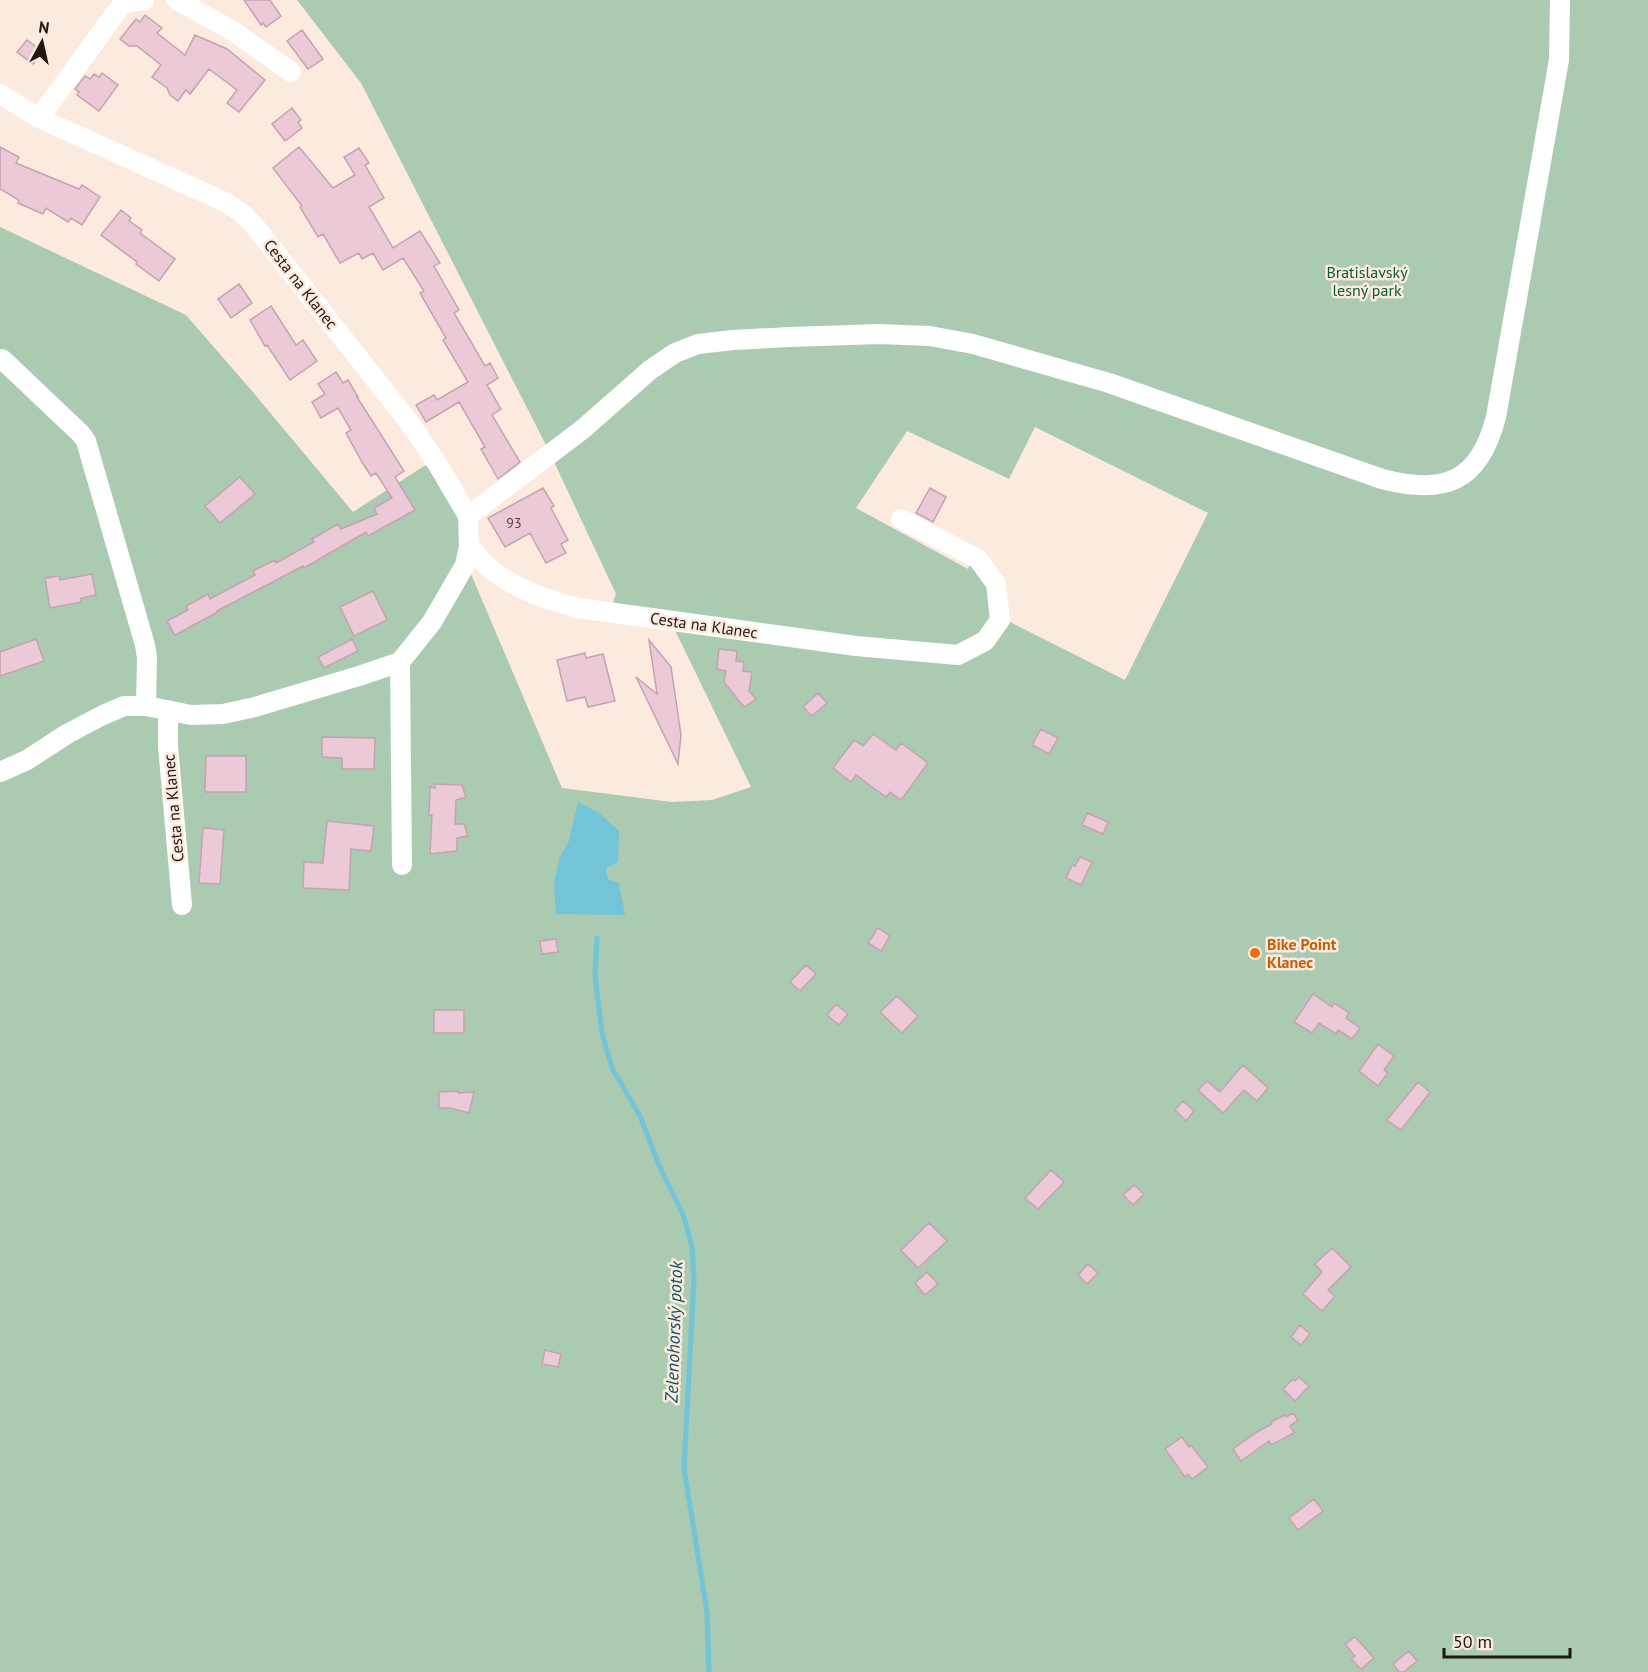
<svg xmlns="http://www.w3.org/2000/svg" width="1648" height="1672" font-family="'PT Sans',sans-serif">
<style>
.green{fill:#aacab1;fill-rule:evenodd}
.water{fill:#73c4d6}
.lines{fill:none;stroke-linecap:round;stroke-linejoin:round}
.stream{stroke:#73c4d6;stroke-width:5}
.building{fill:#ebc9d7;stroke:#c4a3b0;stroke-width:1.5}
.minor{stroke:#fff;stroke-width:20}
.food-dot{fill:#e8710a;stroke:#fdeadf;stroke-width:2}
.labels{text-anchor:middle;stroke-width:5;stroke-linejoin:round;paint-order:stroke}
.number-label{font-size:14px;fill:#544442}
.park-label{font-size:16px;fill:#05602c;stroke:#fdeadf}
.street-label{font-size:16px;fill:#211710;stroke:#fdeadf}
.food-label{font-size:16px;font-weight:bold;fill:#c56008;stroke:#fdeadf;text-anchor:start}
.water-label{font-size:18px;font-style:italic;fill:#09525f;stroke:#fdeadf}
</style>
<rect width="100%" height="100%" fill="#fdeadf"/>
<path class="green" d="M297 0H1648V1672H0V227L186 315 252 391 353 512 424 466 438 465 468 516 471 574 562 788 672 802 712 800 751 787 670 620 609 613 616 594 548 449 361 83ZM1035 427 1208 513 1125 680 1006 620 977 549 968 569 856 508 907 431 1009 479Z"/>
<path class="water" d="M578 802 599 813 619 831 618 862 606 868 608 879 619 883 625 915 556 914 554 886 559 858 569 841Z"/>
<g class="lines">
<path class="stream" d="M597 938 595 976 602 1033 612 1068 640 1116 659 1165 684 1217 692 1247 694 1279 684 1468 707 1612 709 1672"/>
</g>
<path class="building" d="M244 0H270L281 16 266 27 263 23 261 25Z
M145 15 162 28 157 33 185 55 195 35 227 49 265 80 239 112 227 103 237 90 209 69 190 94 186 90 178 101 170 95 167 88 152 77 161 65 137 46H129L120 39 136 19 140 22Z
M302 30 323 59 308 69 287 41Z
M27 40 43 52 33 64 17 52Z
M102 73 118 85 99 111 77 95 79 92 75 89 85 76 90 79 94 74 99 77Z
M292 108 301 120 298 122 302 128 285 141 272 124Z
M0 147 19 157 16 163 79 189 82 185 100 197 82 225 71 218 68 222 46 208 43 214 18 203 19 200 0 189Z
M299 147 333 188 355 175 344 157 359 148 369 163 365 165 384 198 369 207 393 248 420 231 440 263 434 266 459 310 454 313 485 366 490 363 498 378 487 385 501 409 492 415 520 462 498 479 481 449 485 447 459 402 426 422 416 405 434 395 437 400 468 382 443 340 446 338 420 293 424 291 403 258 383 270 373 253 362 259 359 253 340 263 323 234 318 237 300 207 302 206 273 168Z
M121 210 131 218 129 221 142 230 140 233 175 259 159 281 136 264 137 262 101 235Z
M239 284 252 303 231 318 218 299Z
M271 306 296 345 303 340 317 361 290 380 267 345 265 346 250 320Z
M336 372 343 383 348 380 358 397H357L404 471 395 477 415 510 368 536 366 532 304 568 303 566 217 611 218 612 175 635 167 621 188 610 186 606 208 594 210 599 255 575 253 571 275 560 276 563 314 542 312 539 338 524 341 529 377 514 374 508 392 498 376 473 371 476 362 462 346 433 351 430 338 408 321 418 312 402 325 394 318 384Z
M240 477 255 494 220 523 205 506Z
M543 488 554 506 551 508 568 540 561 544 566 553 546 563 530 533 505 547 488 518Z
M930 488 946 497 933 522 916 513Z
M92 574 96 595 81 598V602L50 608 45 578 59 576 60 580Z
M373 591 387 620 354 636 340 607Z
M36 639 44 661 0 676V652Z
M352 639 358 651 324 668 318 657Z
M649 640 671 667 681 735 678 764 636 677 657 694Z
M719 649 737 651 736 661 744 662 743 671 752 672 749 691 756 699 744 707 724 682 726 671 717 669Z
M585 653 586 658 603 654 615 701 588 707 585 697 567 701 557 660Z
M818 693 827 703 812 716 803 707Z
M1041 729 1058 738 1049 754 1032 745Z
M873 734 896 750 901 743 928 763 901 800 890 792 886 797 856 775 851 782 833 768 854 740 863 746Z
M322 737 375 738 374 769H342V758L322 757Z
M206 756H246V792H205Z
M435 784 462 785 466 797 456 800 455 824H464L468 836 457 838V851L430 854 432 815H429L430 787 435 788Z
M1087 813 1108 822 1103 834 1082 825Z
M327 821 374 826 371 851 351 849 349 890 303 888 304 862 323 863Z
M203 828 224 830 220 884 199 883Z
M1080 857 1092 862 1081 885 1066 878 1072 865 1075 866Z
M878 928 890 936 881 951 868 943Z
M556 939 558 952 542 954 540 941Z
M806 965 816 974 800 991 790 982Z
M1313 994 1332 1007 1334 1003 1349 1013 1346 1018 1360 1028 1352 1039 1338 1030 1336 1034 1319 1023 1312 1033 1294 1022Z
M897 996 918 1016 902 1033 880 1012Z
M836 1004 848 1014 839 1025 827 1015Z
M434 1010H464V1033H434Z
M1378 1044 1394 1056 1384 1070 1388 1073 1378 1086 1359 1071Z
M1243 1065 1268 1088 1257 1101 1244 1090 1223 1113 1198 1090 1207 1081 1220 1092Z
M1418 1082 1430 1092 1401 1130 1387 1120Z
M458 1091V1093L474 1092 469 1113 450 1108H439V1092Z
M1183 1101 1194 1111 1186 1121 1175 1110Z
M1051 1170 1064 1182 1038 1209 1025 1198Z
M1134 1185 1144 1194 1133 1205 1123 1195Z
M929 1223 947 1241 918 1268 901 1250Z
M1332 1248 1351 1267 1328 1290 1335 1296 1322 1311 1303 1294 1322 1272 1315 1264Z
M1088 1264 1098 1273 1087 1284 1078 1275Z
M927 1272 938 1284 925 1295 915 1283Z
M1300 1325 1310 1334 1301 1345 1291 1337Z
M545 1350 561 1354 558 1367 542 1364Z
M1299 1377 1309 1386 1295 1401 1283 1389 1293 1379 1295 1381Z
M1293 1413 1298 1420 1290 1426 1294 1433 1271 1445 1269 1441 1241 1461 1233 1449 1257 1432 1272 1424 1271 1422 1285 1415 1286 1417Z
M1182 1437 1189 1447 1191 1445 1208 1467 1192 1479 1188 1474 1185 1477 1165 1449Z
M1314 1499 1323 1511 1298 1530 1289 1518Z
M1355 1637 1374 1658 1361 1669 1351 1659 1355 1656 1345 1644Z
M1409 1651 1417 1661 1404 1672H1399L1393 1664Z"/>
<g class="lines">
<path class="minor" d="M177 0 233 31 291 72
M0 94 39 118 225 202 243 214 257 229 412 426 438 465 468 516 469 546 465 565 432 622 400 662 359 676 255 707 223 714 191 715 146 706H124L103 715 67 734 27 760 0 772
M39 118 123 3 144 0
M2 359 81 434 86 441 145 645 147 657 146 706
M468 516 583 429 650 370 675 353 698 344 733 340 790 337 879 334 930 336 973 344 1109 383 1382 479C1444 495 1479 483 1496 417L1559 60 1560 0
M469 546C476 554 483 564 492 570 517 590 548 600 578 608L856 646 958 655 985 641 1000 620 996 584 978 559 901 519
M400 662 402 865
M168 710V746L182 905"/>
</g>
<circle class="food-dot" cx="1255" cy="953" r="6"/>
<g class="labels">
<g class="number-label">
<text x="514" y="528">93</text>
</g>
<g class="park-label">
<text x="1367" y="278">Bratislavský<tspan x="1367" dy="18">lesný park</tspan></text>
</g>
<g class="street-label">
<text transform="translate(301 284) rotate(52)" y="6">Cesta na Klanec</text>
<text transform="translate(704 625) rotate(8)" y="6">Cesta na Klanec</text>
<text transform="translate(173 808) rotate(-95)" y="6">Cesta na Klanec</text>
</g>
<g class="food-label">
<text x="1267" y="950">Bike Point<tspan x="1267" dy="18">Klanec</tspan></text>
</g>
<g class="water-label">
<text transform="translate(674 1332) rotate(-88)" y="6">Zelenohorský potok</text>
</g>
</g>
<g transform="translate(42 42) rotate(8)" stroke="#fdeadf" stroke-width="4.5" paint-order="stroke">
<path d="M0-4.5L10 22L0 15L-10 22Z" fill="#211710"/>
<text y="-9" font-size="16" font-weight="bold" text-anchor="middle" fill="#211710">N</text>
</g>
<path d="M1444 1648v9h126v-9" fill="none" stroke="#211710" stroke-width="3"/>
<text x="1453" y="1648" font-size="18" fill="#211710" stroke="#fdeadf" stroke-width="4.5" paint-order="stroke">50 m</text>
</svg>
